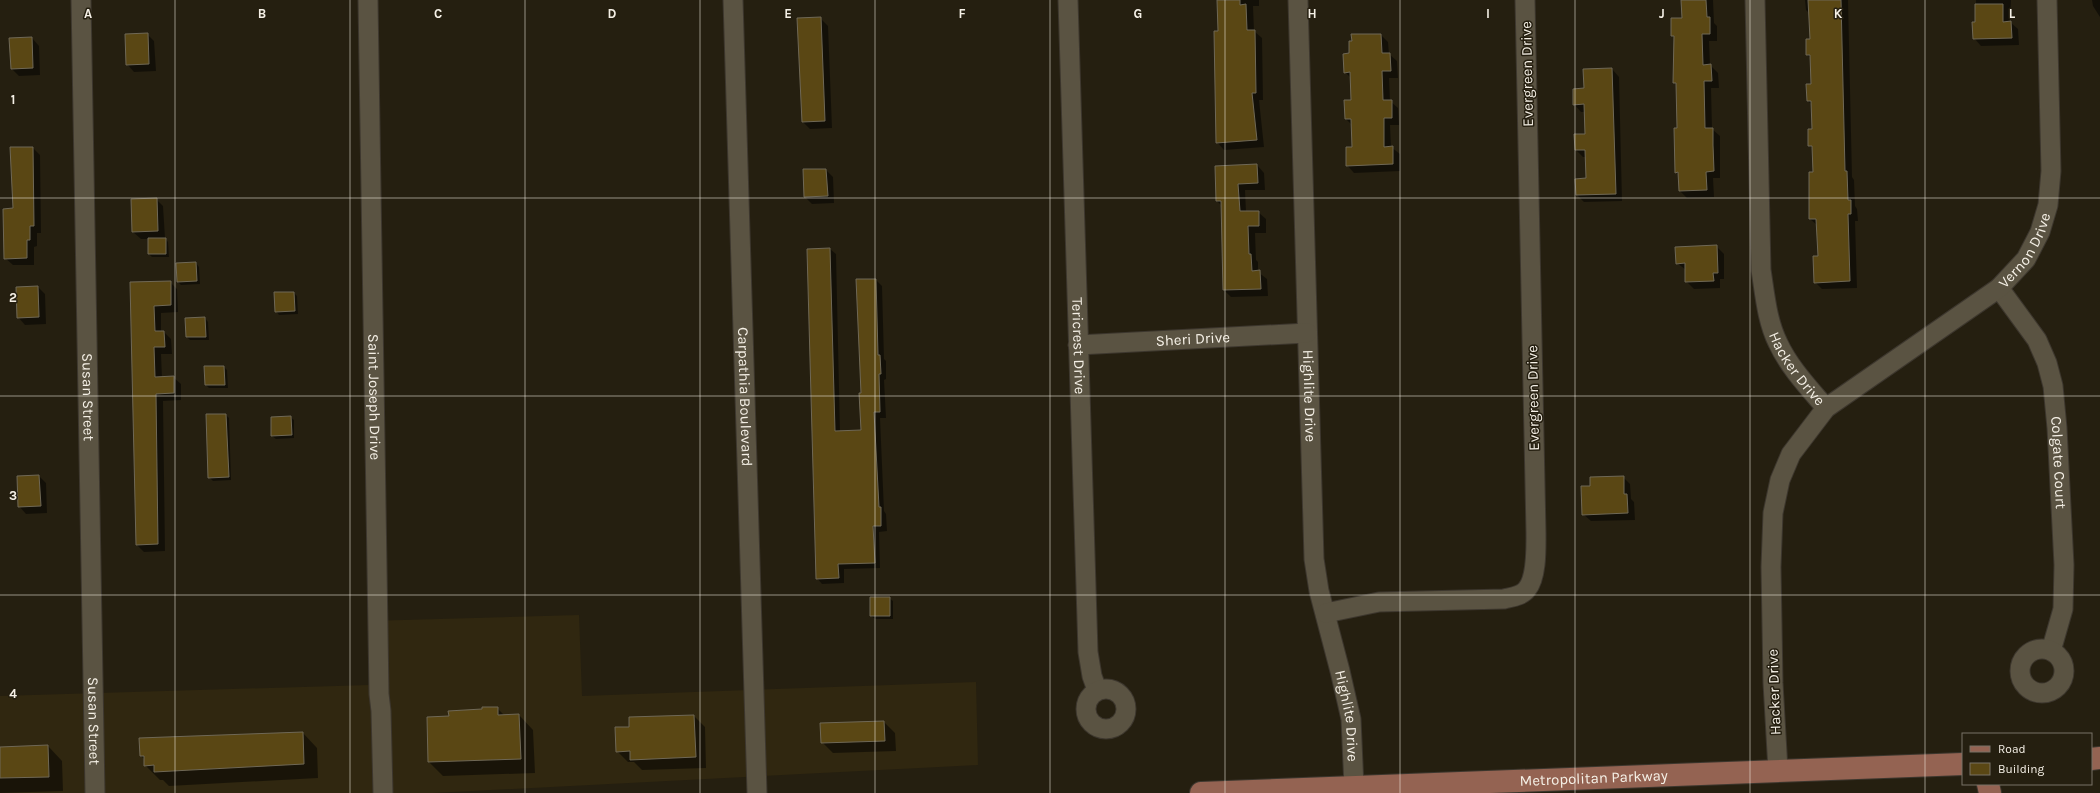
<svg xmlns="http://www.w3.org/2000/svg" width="2100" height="793" font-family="Karla,sans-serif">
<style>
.built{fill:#302710}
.shadow{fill:#0007}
.building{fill:#5a4714;stroke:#6f6856}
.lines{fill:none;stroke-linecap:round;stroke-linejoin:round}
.minor-casing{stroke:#3d372e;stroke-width:21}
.primary-casing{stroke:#3d372e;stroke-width:24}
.minor{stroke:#5a5342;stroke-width:19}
.primary{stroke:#946352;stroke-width:22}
.grid{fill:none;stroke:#f5f0e6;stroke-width:1;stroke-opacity:0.55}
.labels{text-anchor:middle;stroke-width:3;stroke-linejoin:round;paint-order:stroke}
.street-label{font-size:15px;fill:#f5f0e6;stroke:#251f10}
.grid-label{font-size:13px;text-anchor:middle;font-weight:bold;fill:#f5f0e6;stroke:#251f10;stroke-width:3;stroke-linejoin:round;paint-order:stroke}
</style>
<rect width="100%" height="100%" fill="#251f10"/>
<path class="built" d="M579 615 582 696 976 682 978 765 433 793H0V696L369 685 368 621Z"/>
<path class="shadow" d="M1218 0H1259V6H1253L1254 31 1262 38 1263 100H1259L1264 147 1224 150 1217 142 1219 32Z
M1682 0H1713L1714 23 1717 26V41H1709L1710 65 1718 73 1719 88H1711L1712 129 1720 136V178H1713L1714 197 1687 198 1680 191 1679 175 1676 172 1677 86 1674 82 1675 38 1672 35 1683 19Z
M1805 0H1848L1852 177 1854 180 1855 206 1857 209 1858 221H1855L1857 288 1822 289 1815 282 1819 257 1818 226 1810 219 1814 173 1813 149 1809 145 1813 130 1812 105 1808 101 1812 85 1811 58 1807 55 1811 40 1810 14 1806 10Z
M1969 0H2011L2010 22 2018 29 2019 45 1981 46 1974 38 1976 23V0Z
M2092 0H2100V17L2093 6Z
M820 18 828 26 832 128 810 129 803 122Z
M147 34 154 41 156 71 134 72 127 64Z
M1381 35 1388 42 1389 54 1397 61 1398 78H1389L1390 101 1398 108 1399 125H1390L1391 147 1400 154V171L1354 173 1347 165 1353 147 1352 125 1346 119V101H1352L1351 78 1345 72 1350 54Z
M32 38 39 46 40 75 19 76 12 69Z
M1612 69 1619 77 1622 201 1584 202 1577 195 1587 179 1586 157H1583L1576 150 1586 135V112H1581L1574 104 1585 89Z
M33 148 40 155 41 233H37V246L34 247V265H13L5 258 14 209Z
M1257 165 1264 173 1265 190H1245L1246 212H1258L1266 219V233H1255L1256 260 1258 262V272L1267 279 1268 296 1231 297 1224 290 1222 206 1217 201Z
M826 170 833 177 834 203 812 204 805 197Z
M156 199 163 206 165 238 168 242 169 257H152L149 254V239H141L133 232Z
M1716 246 1724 254V279H1720V288L1694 289 1686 281V270L1677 263Z
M830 249 836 254 840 432 862 431 863 394 876 280 882 286 884 359 886 361V379L884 380 886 418H880L884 511 886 514 887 531 879 532 880 568 844 569V583L822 584 817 578Z
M196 263 199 267 200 284 181 285 178 282Z
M170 282 177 289 178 312 161 313V332H164L171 339 172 354H161L162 378 173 377 181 384V400L163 401 165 551 144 552 137 545 131 283Z
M38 287 45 294 46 324 25 325 18 317Z
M294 293 297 296 298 314 279 315 276 311Z
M205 318 208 322 209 340H190L187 337 186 319Z
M205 367H224L227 370 228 388H209L206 385Z
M226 415 229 418 231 480 213 481 209 477Z
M290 417 294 420V438L276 439 272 436Z
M39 476 46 483 47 513 26 514 19 506Z
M1623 477 1630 484 1631 499 1634 502 1635 520 1591 521 1583 514 1591 487Z
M871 598H889L893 601V619H875L871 616Z
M497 708 505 716 519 715 533 730 535 773 443 776 429 762 450 717Z
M694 716 705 727 706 768 642 770 634 762H628L617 751 630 728Z
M884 722 895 733 896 751 833 753 822 742Z
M303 733 317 748 318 778 169 786 163 780H160L145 765V760L141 756Z
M48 746 62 761 63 791 0 793V748Z"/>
<path class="building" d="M1217 0H1240V5L1246 4 1247 30H1255L1256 93H1252L1257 140 1216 143 1214 31H1218Z
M1681 0H1706L1707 17H1710V34H1702L1703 65 1711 64 1712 81H1704L1705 128H1713V145L1714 171 1706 172 1707 190 1679 191 1678 172 1675 173 1674 128H1677L1676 83H1673L1674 36H1671V18H1682Z
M1808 0H1841L1845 171H1847L1848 200H1851V214H1848L1850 281 1814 283 1813 256H1818L1816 219H1809V172H1813L1812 146H1808V129H1812L1811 101H1807L1806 84H1811L1810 55H1806V39H1810Z
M1975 4H2003V22L2011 21 2012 38 1973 39 1972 22H1975Z
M821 17 825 121 802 122 797 18Z
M148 33 149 64 126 65 125 34Z
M1351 34H1381L1382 53H1390L1391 71H1382L1383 100H1392V118H1384V147L1393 146V164L1346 166V147H1352L1351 119H1345L1344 100H1351L1350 72 1344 73 1343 54 1349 53V41H1352Z
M32 37 33 68 11 69 9 38Z
M1612 68 1616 194 1576 195 1575 179 1586 178 1585 150H1575L1574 134H1585L1584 104 1573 105V89L1584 88 1583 69Z
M10 147H33L34 226H30V240H27V258L4 259 3 209 13 208Z
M1257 164 1258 183 1238 184 1240 211H1259V226H1248L1249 254H1251L1252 271 1260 270 1261 289 1223 290 1221 201H1216L1215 166Z
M803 169H826L828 196 804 197Z
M157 198 158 231 132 232 131 199Z
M148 238H166V254H148Z
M1717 245 1718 273H1713L1714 281 1685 282V263L1676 264 1675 247Z
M830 248 835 431 861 430 859 393H861L856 279H876L878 355H880L881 374H879L880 412H874L879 507H881V526H873L875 563 838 564 839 578 816 579 807 249Z
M196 262 197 281 177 282 176 263Z
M171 281V305L154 306 155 331H164L165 347H154L155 377 174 376V393L156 394 158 544 136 545 130 282Z
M38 286 39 317 17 318 16 287Z
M274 292H294L295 311 275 312Z
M205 317 206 337H186L185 318Z
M204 366H224L225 385H205Z
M206 414H226L229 477 208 478Z
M291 416 292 435 271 436V417Z
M39 475 41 506 18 507 17 476Z
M1624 476V494H1627L1628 513 1582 515 1581 486H1590V477Z
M870 597H890V616H870Z
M482 707H498V715L519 714 521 759 428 762 427 717 449 716 448 711 482 709Z
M694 715 696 757 630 760V751L616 752 615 727H629V717Z
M884 721 885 741 821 743 820 723Z
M303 732 304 764 154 772V765L144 766V756H140L139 738Z
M48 745 49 777 0 778V747Z"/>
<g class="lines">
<g class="minor-casing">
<g id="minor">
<path id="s1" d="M81 0 95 793"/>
<path id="s2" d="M368 0 379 694 381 711 383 793"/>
<path id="s3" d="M733 0 757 793"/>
<path id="s4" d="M1068 0 1088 652 1092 676 1097 690"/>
<path id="s5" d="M1298 0 1314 559 1319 591 1340 671 1351 719 1354 787"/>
<path id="s6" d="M1755 0 1761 270C1765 295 1767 321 1778 343 1789 367 1809 388 1826 408"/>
<path id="s7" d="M1999 288 2037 340 2047 363 2053 386 2057 428 2064 565 2063 609 2051 651"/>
<path id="s8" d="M1078 345 1307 333"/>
<path d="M1326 613 1379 602 1504 599C1512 597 1522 596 1527 589 1537 577 1536 548 1536 533L1525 0"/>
<circle cx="2042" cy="671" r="22"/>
<circle cx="1106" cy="709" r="20"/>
<path id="s9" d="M1778 770 1773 683 1771 567 1773 513 1780 480 1791 454 1826 408 1999 288 2026 259 2040 232 2048 205 2051 171 2047 0"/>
</g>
</g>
<g class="primary-casing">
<g id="primary">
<path d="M2091 759 2100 758"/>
<path d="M1988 784 1990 793"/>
<path id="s10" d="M1201 793 1963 764"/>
</g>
</g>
<use href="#minor" class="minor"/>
<use href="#primary" class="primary"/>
</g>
<path class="grid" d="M175 0V793M350 0V793M525 0V793M700 0V793M875 0V793M1050 0V793M1225 0V793M1400 0V793M1575 0V793M1750 0V793M1925 0V793M0 198H2100M0 396H2100M0 595H2100"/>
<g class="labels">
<g class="street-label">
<text transform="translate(1527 74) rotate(-91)" y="5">Evergreen Drive</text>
<text dy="5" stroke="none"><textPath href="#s9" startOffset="634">Vernon Drive</textPath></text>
<text dy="5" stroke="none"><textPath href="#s8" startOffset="115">Sheri Drive</textPath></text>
<text dy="5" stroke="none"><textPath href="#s4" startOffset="346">Tericrest Drive</textPath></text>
<text dy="5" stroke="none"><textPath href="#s6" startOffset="377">Hacker Drive</textPath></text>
<text dy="5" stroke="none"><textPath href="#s1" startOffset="397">Susan Street</textPath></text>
<text dy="5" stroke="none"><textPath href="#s3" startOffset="397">Carpathia Boulevard</textPath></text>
<text dy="5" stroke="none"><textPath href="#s5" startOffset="396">Highlite Drive</textPath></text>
<text dy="5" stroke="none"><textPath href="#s2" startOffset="397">Saint Joseph Drive</textPath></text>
<text transform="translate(1533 398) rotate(-91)" y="5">Evergreen Drive</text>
<text dy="5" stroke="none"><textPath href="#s7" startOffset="190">Colgate Court</textPath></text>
<text transform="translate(1774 692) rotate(-92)" y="5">Hacker Drive</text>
<text dy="5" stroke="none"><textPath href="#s5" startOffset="720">Highlite Drive</textPath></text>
<text dy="5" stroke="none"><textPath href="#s1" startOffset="721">Susan Street</textPath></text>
<text dy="5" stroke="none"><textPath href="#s10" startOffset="393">Metropolitan Parkway</textPath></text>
</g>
</g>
<g class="grid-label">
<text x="88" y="18">A</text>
<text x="262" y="18">B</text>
<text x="438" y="18">C</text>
<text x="612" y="18">D</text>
<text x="788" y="18">E</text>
<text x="962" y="18">F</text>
<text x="1138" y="18">G</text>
<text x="1312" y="18">H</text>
<text x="1488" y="18">I</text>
<text x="1662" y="18">J</text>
<text x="1838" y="18">K</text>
<text x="2012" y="18">L</text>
<text x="13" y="104">1</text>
<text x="13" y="302">2</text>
<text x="13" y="500">3</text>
<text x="13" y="698">4</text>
</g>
<rect x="1962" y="733" width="130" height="52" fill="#251f10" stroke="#787366"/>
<rect x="1970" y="746" width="20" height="6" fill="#946352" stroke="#787366"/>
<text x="1998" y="753" font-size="12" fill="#f5f0e6">Road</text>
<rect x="1970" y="763" width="20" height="12" fill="#5a4714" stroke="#787366"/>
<text x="1998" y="773" font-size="12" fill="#f5f0e6">Building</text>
</svg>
